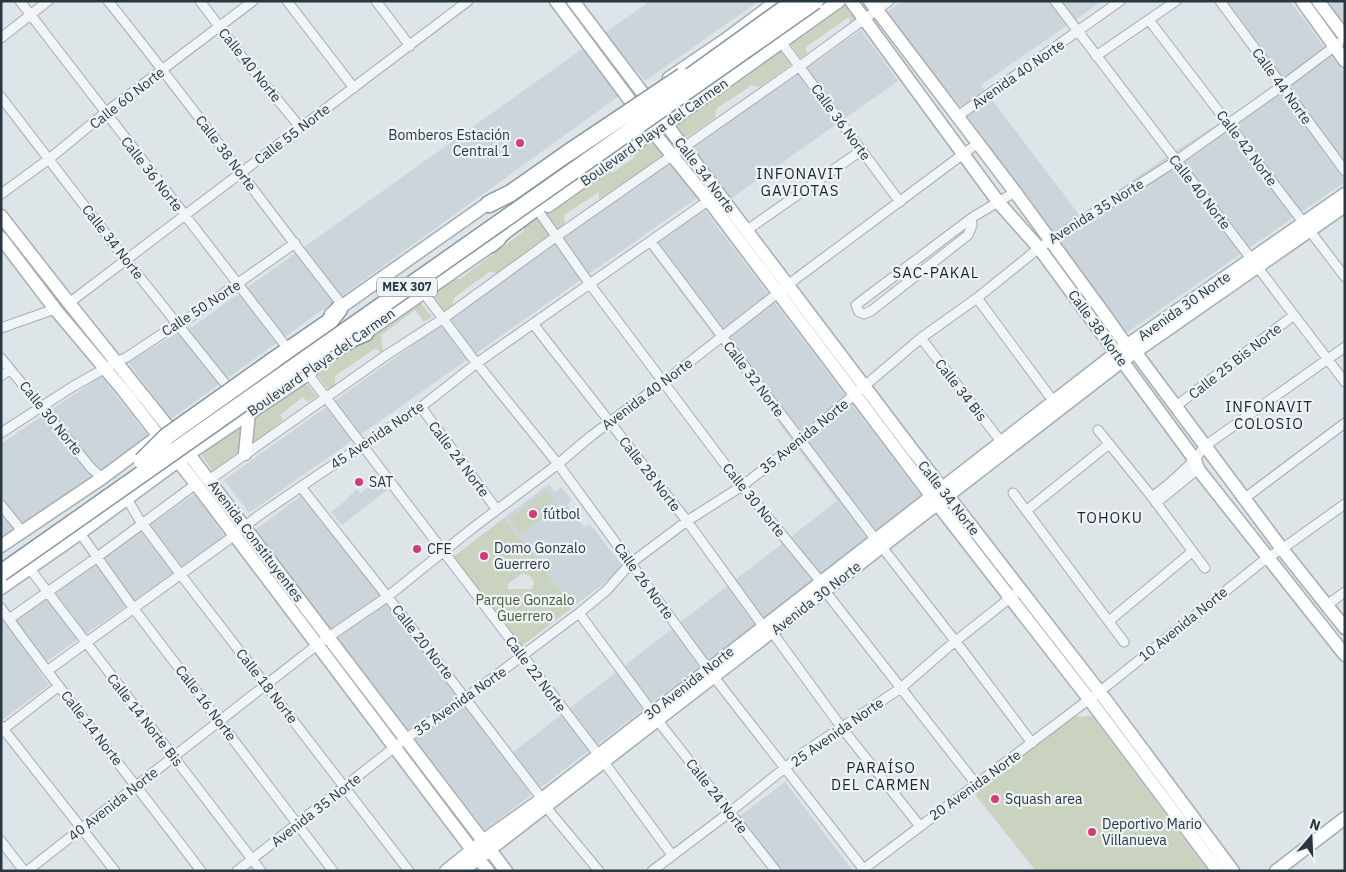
<svg xmlns="http://www.w3.org/2000/svg" width="1346" height="872" font-family="'IBM Plex Sans',sans-serif">
<style>
.built{fill:#ccd5db}
.green{fill:#c9d3bf;fill-rule:evenodd}
.lines{fill:none;stroke-linecap:round;stroke-linejoin:round}
.street-casing{stroke:#a3adb3;stroke-width:11}
.secondary-casing{stroke:#a3adb3;stroke-width:15}
.highway-casing{stroke:#8596a0;stroke-width:19}
.street{stroke:#f1f5f7;stroke-width:9}
.secondary{stroke:#fff;stroke-width:12}
.highway{stroke:#fff;stroke-width:16}
.highway-bridge-casing{stroke:#8596a0;stroke-width:19;stroke-linecap:butt}
.highway-bridge{stroke:#fff;stroke-width:16}
.poi-dot{fill:#d63b79;stroke:#eef3f6;stroke-width:2}
.labels{text-anchor:middle;stroke-width:4.5;stroke-linejoin:round;paint-order:stroke}
.shield{fill:#eef3f6;stroke:#626f77;stroke-width:1}
.shield-label{font-size:12px;font-weight:bold;fill:#263741}
.street-label{font-size:14px;fill:#263741;stroke:#eef3f6}
.poi-label{font-size:14px;fill:#263741;stroke:#eef3f6;text-anchor:start}
.park-label{font-size:14px;fill:#455d33;stroke:#eef3f6}
.neighbourhood-label{font-size:15px;letter-spacing:1px;fill:#192731;stroke:#eef3f6}
</style>
<rect width="100%" height="100%" fill="#dee5e9"/>
<path class="built" d="M650 1H759L645 81 605 33Z
M903 1H1102L981 85 1080 216 1172 153 1276 87 1218 1H1290L1345 74V182L1126 333 958 103 886 13Z
M1327 1H1345V26Z
M861 30 898 81 729 200 692 148Z
M582 49 619 96 171 419 128 362 179 332 192 327Z
M669 162 697 198 249 513 224 480Z
M703 208 922 497 485 830 255 530 309 490 512 753 837 501 648 248Z
M101 376 149 437 1 539V444Z
M380 482 387 490 342 525 331 512 349 498 348 497 357 489 361 493 370 486 372 488Z
M549 484 555 492 561 487 572 500 567 505 584 527 590 524 624 568 573 607 504 518Z
M194 494 225 537 37 668 49 685 1 721V618L7 626Z
M785 782 853 871H781L739 817Z"/>
<path class="green" d="M842 4H845L856 18 850 23 849 17 806 47 807 54 800 58 789 42Z
M782 47 792 64 759 87 752 85 716 109 715 118 683 140 671 124 676 121 681 123 697 112 696 110Z
M654 139 665 154 599 200V192L564 215 565 224 558 229H556L544 213 608 169 612 173 634 158 633 151Z
M537 218 550 234 497 273 489 272 454 298 452 307 444 312 430 294 453 279H460L524 231V226Z
M1 222 101 354 97 355 1 230Z
M419 301 432 317 424 322 415 310 381 335 383 351 381 353 376 348 335 376V386L329 391 315 372 366 336 371 337 413 308 412 306Z
M303 380 317 396 308 402 303 397 280 415 283 420 251 445 255 414Z
M243 421 239 452 213 471 202 456 203 455 201 452Z
M544 492 548 493 557 507 524 533H519L510 519Z
M504 518 573 607 522 646 453 557ZM523 573 531 577 534 583 532 589H508V584Z
M1092 716 1208 871H1036L973 792 1074 717Z
M404 747 407 748 472 835V838L469 839 402 750Z"/>
<g class="lines">
<g class="street-casing">
<path id="street" d="M20 1 285 345
M108 1C189 101 263 205 343 306
M200 1 243 58 300 127
M287 1 354 88
M376 1 410 46
M1055 1 1345 382
M1220 1 1345 171
M1149 20 1345 277
M1 38 48 1
M781 42 900 202
M1096 56 1176 1
M1 97 126 260 227 386
M958 116 1120 1
M1 194 49 159 105 113 253 1
M539 212 589 283 733 475 821 582 825 591 976 784
M971 219 972 225 968 235 871 311 864 314 859 312 856 305 973 217 1015 192
M747 230 862 150
M651 242 876 540
M423 292 471 356 558 464 714 677 865 871
M977 298 1054 402
M69 303 468 1
M534 325 687 521 763 626
M1 328 55 309
M921 338 1002 443
M1 358 91 468 102 478
M308 374 604 762 672 855
M1 376 10 369
M421 407 497 510
M1175 407 1294 315
M1098 430 1152 497 1205 568
M1 433 72 387 116 362 127 357 177 324 186 320 295 243
M209 480 385 356 444 318 557 236 800 66 889 1
M301 487 394 605 542 799
M1013 493 1124 642
M1152 497C1172 482 1190 467 1205 446L1345 347
M1245 498 1345 423
M127 499 139 519 181 575 409 871
M1156 503 1198 469
M1 505 22 531
M1026 511 1109 444
M80 533 134 609 333 871
M882 547 963 651 1032 743
M30 569 261 871
M1327 605 1345 592
M1 608C65 698 135 783 201 871
M579 613 652 712
M9 619 96 558 196 484
M1109 621 1192 552
M772 632 842 728 919 825
M47 671 228 540 258 516 318 475 421 407 477 363 702 205 714 199
M658 721 776 871
M1 726 115 871
M1 731 59 686
M546 807 599 871
M1 841 24 871
M27 871 317 645 387 597 474 527 558 464 591 436 664 382 797 278 978 143
M237 871 405 739 466 698 579 613 606 591 631 563 687 521 742 486 801 440 921 338 977 298 1039 248 1176 161 1282 86 1339 43
M652 871 730 812 806 751 901 688 947 648 1020 590
M861 871 1108 685 1268 557 1282 549 1345 504"/>
</g>
<g class="secondary-casing">
<path id="secondary" d="M556 1 658 138 709 201 942 510 1089 699 1218 871
M573 1 911 448 1099 691 1233 871
M851 1 999 203 1039 248 1195 460 1198 469 1345 655
M870 1 1015 192 1105 315 1127 346 1136 353 1282 549 1345 628
M1302 1 1345 61
M1318 1 1345 37
M669 78 725 40 777 1
M548 206 645 137 654 133 839 1
M1 216 69 303 169 428 506 871
M1 238 55 309 123 390 196 484 488 871
M331 314 494 199
M358 338 499 240
M245 454 249 412
M1 546 102 478 160 435
M1 588 80 533 178 461 311 372
M446 871 487 838 542 799 1116 353 1345 194
M462 871 1122 361 1345 206
M1276 871 1345 818"/>
</g>
<g class="highway-casing">
<path id="highway" d="M489 204 511 193 568 153
M491 244 503 232 554 194
M274 360 329 322 339 309
M298 373 351 339 365 333"/>
</g>
<use href="#street" class="street"/>
<use href="#secondary" class="secondary"/>
<use href="#highway" class="highway"/>
<g class="highway-bridge-casing">
<path id="highway-bridge" d="M677 86 795 1
M568 153 683 76
M142 461 167 436 274 360
M1 573 815 1"/>
</g>
<use href="#highway-bridge" class="highway-bridge"/>
</g>
<g class="poi-dot">
<circle cx="520" cy="143" r="5"/>
<circle cx="359" cy="482" r="5"/>
<circle cx="533" cy="514" r="5"/>
<circle cx="417" cy="549" r="5"/>
<circle cx="484" cy="556" r="5"/>
<circle cx="995" cy="799" r="5"/>
<circle cx="1092" cy="832" r="5"/>
</g>
<g class="labels">
<rect class="shield" x="377" y="277.5" width="60" height="19" rx="4"/>
<g class="shield-label">
<text x="407" y="291">MEX 307</text>
</g>
<g class="street-label">
<text transform="translate(250 65) rotate(51)" y="5">Calle 40 Norte</text>
<text transform="translate(1018 74) rotate(-35)" y="5">Avenida 40 Norte</text>
<text transform="translate(1282 86) rotate(54)" y="5">Calle 44 Norte</text>
<text transform="translate(127 98) rotate(-38)" y="5">Calle 60 Norte</text>
<text transform="translate(841 122) rotate(54)" y="5">Calle 36 Norte</text>
<text transform="translate(654 132) rotate(-35)" y="5">Boulevard Playa del Carmen</text>
<text transform="translate(292 134) rotate(-37)" y="5">Calle 55 Norte</text>
<text transform="translate(1247 148) rotate(53)" y="5">Calle 42 Norte</text>
<text transform="translate(226 153) rotate(53)" y="5">Calle 38 Norte</text>
<text transform="translate(152 174) rotate(52)" y="5">Calle 36 Norte</text>
<text transform="translate(705 175) rotate(53)" y="5">Calle 34 Norte</text>
<text transform="translate(1200 192) rotate(52)" y="5">Calle 40 Norte</text>
<text transform="translate(1096 211) rotate(-32)" y="5">Avenida 35 Norte</text>
<text transform="translate(113 242) rotate(52)" y="5">Calle 34 Norte</text>
<text transform="translate(1184 306) rotate(-35)" y="5">Avenida 30 Norte</text>
<text transform="translate(201 308) rotate(-33)" y="5">Calle 50 Norte</text>
<text transform="translate(1098 328) rotate(54)" y="5">Calle 38 Norte</text>
<text transform="translate(1235 361) rotate(-38)" y="5">Calle 25 Bis Norte</text>
<text transform="translate(321 362) rotate(-35)" y="5">Boulevard Playa del Carmen</text>
<text transform="translate(754 379) rotate(53)" y="5">Calle 32 Norte</text>
<text transform="translate(961 390) rotate(52)" y="5">Calle 34 Bis</text>
<text transform="translate(647 394) rotate(-37)" y="5">Avenida 40 Norte</text>
<text transform="translate(51 418) rotate(51)" y="5">Calle 30 Norte</text>
<text transform="translate(377 435) rotate(-34)" y="5">45 Avenida Norte</text>
<text transform="translate(804 436) rotate(-39)" y="5">35 Avenida Norte</text>
<text transform="translate(459 459) rotate(53)" y="5">Calle 24 Norte</text>
<text transform="translate(650 474) rotate(52)" y="5">Calle 28 Norte</text>
<text transform="translate(949 498) rotate(52)" y="5">Calle 34 Norte</text>
<text transform="translate(754 500) rotate(51)" y="5">Calle 30 Norte</text>
<text transform="translate(256 541) rotate(53)" y="5">Avenida Constituyentes</text>
<text transform="translate(644 581) rotate(54)" y="5">Calle 26 Norte</text>
<text transform="translate(816 598) rotate(-38)" y="5">Avenida 30 Norte</text>
<text transform="translate(1183 624) rotate(-39)" y="5">10 Avenida Norte</text>
<text transform="translate(423 642) rotate(52)" y="5">Calle 20 Norte</text>
<text transform="translate(536 674) rotate(53)" y="5">Calle 22 Norte</text>
<text transform="translate(689 683) rotate(-38)" y="5">30 Avenida Norte</text>
<text transform="translate(267 686) rotate(52)" y="5">Calle 18 Norte</text>
<text transform="translate(460 701) rotate(-35)" y="5">35 Avenida Norte</text>
<text transform="translate(206 703) rotate(53)" y="5">Calle 16 Norte</text>
<text transform="translate(145 720) rotate(52)" y="5">Calle 14 Norte Bis</text>
<text transform="translate(92 728) rotate(52)" y="5">Calle 14 Norte</text>
<text transform="translate(837 732) rotate(-35)" y="5">25 Avenida Norte</text>
<text transform="translate(975 785) rotate(-36)" y="5">20 Avenida Norte</text>
<text transform="translate(717 796) rotate(52)" y="5">Calle 24 Norte</text>
<text transform="translate(113 804) rotate(-38)" y="5">40 Avenida Norte</text>
<text transform="translate(316 810) rotate(-38)" y="5">Avenida 35 Norte</text>
</g>
<g class="poi-label">
<text x="510" y="140" text-anchor="end">Bomberos Estación<tspan x="510" dy="16">Central 1</tspan></text>
<text x="369" y="487">SAT</text>
<text x="543" y="519">fútbol</text>
<text x="494" y="553">Domo Gonzalo<tspan x="494" dy="16">Guerrero</tspan></text>
<text x="427" y="554">CFE</text>
<text x="1005" y="804">Squash area</text>
<text x="1102" y="829">Deportivo Mario<tspan x="1102" dy="16">Villanueva</tspan></text>
</g>
<g class="park-label">
<text x="525" y="605">Parque Gonzalo<tspan x="525" dy="16">Guerrero</tspan></text>
</g>
<g class="neighbourhood-label">
<text x="800" y="179">INFONAVIT<tspan x="800" dy="17">GAVIOTAS</tspan></text>
<text x="936" y="278">SAC-PAKAL</text>
<text x="1269" y="412">INFONAVIT<tspan x="1269" dy="17">COLOSIO</tspan></text>
<text x="1110" y="523">TOHOKU</text>
<text x="881" y="773">PARAÍSO<tspan x="881" dy="17">DEL CARMEN</tspan></text>
</g>
</g>
<rect width="1346" height="872" fill="none" stroke="#263741" stroke-width="5"/>
<g transform="translate(1311 837) rotate(19)" stroke="#eef3f6" stroke-width="4" paint-order="stroke">
<path d="M0-4L9 19L0 12L-9 19Z" fill="#263741"/>
<text y="-8" font-size="14" font-weight="bold" text-anchor="middle" fill="#263741">N</text>
</g>
</svg>
